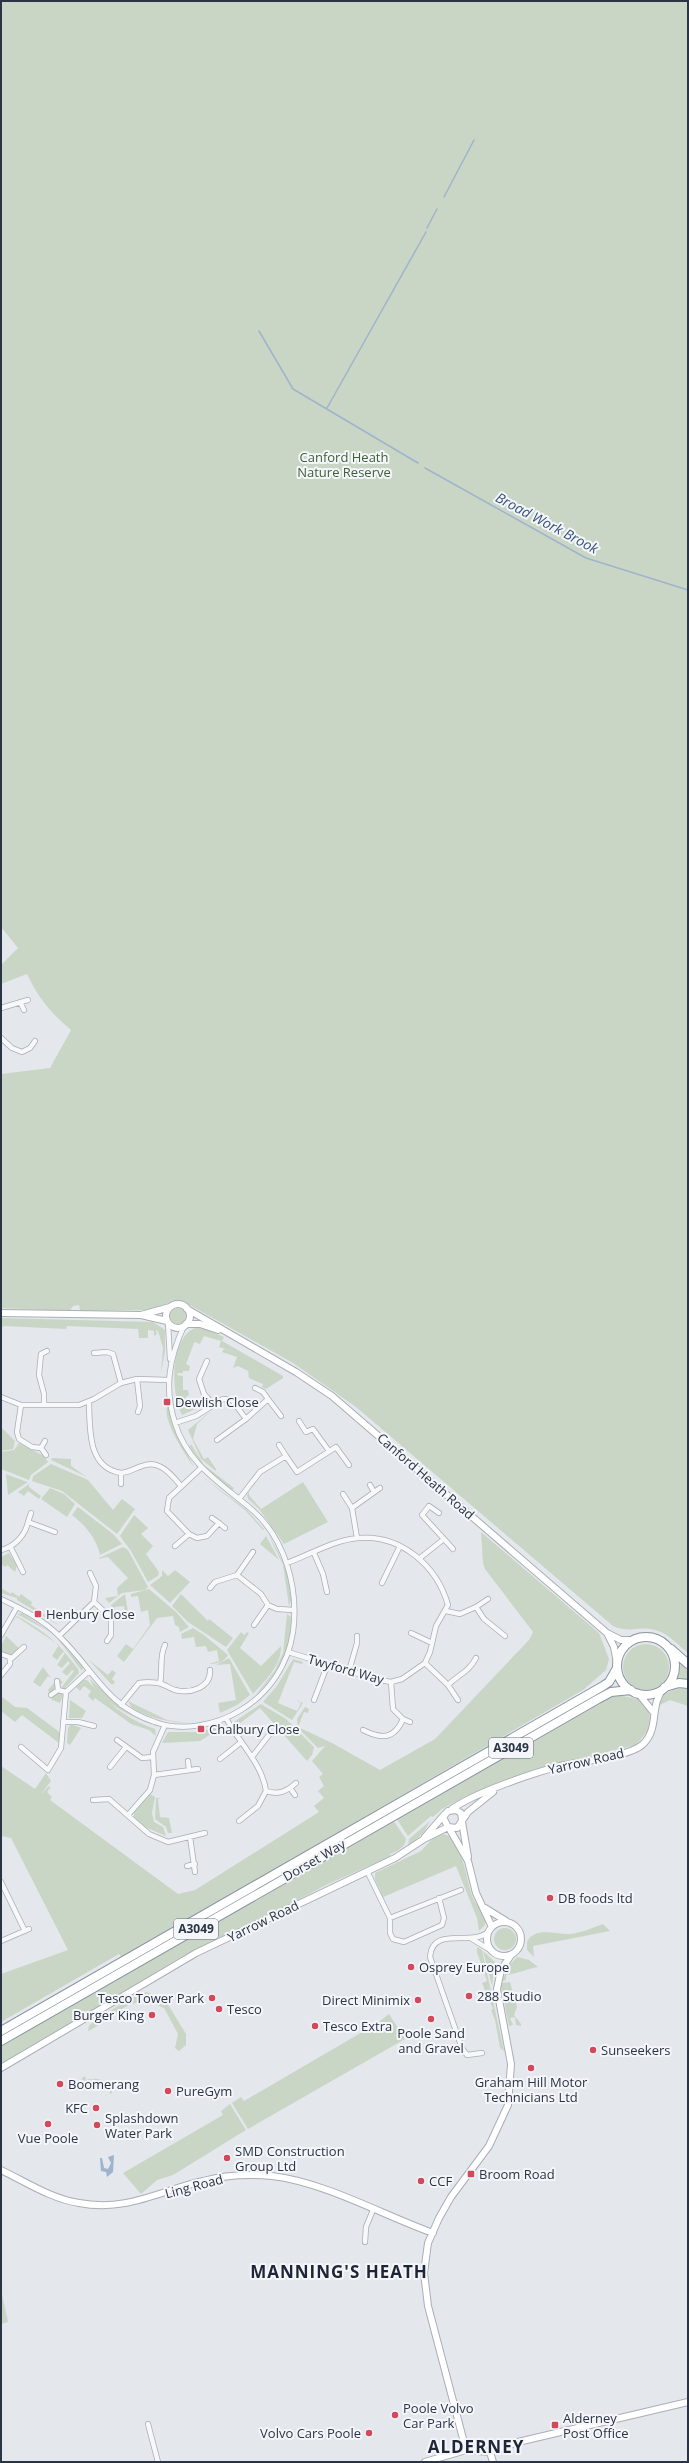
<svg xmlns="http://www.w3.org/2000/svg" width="689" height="2463" font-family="'Open Sans',sans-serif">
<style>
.green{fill:#c9d6c5}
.water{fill:#9fb4cc}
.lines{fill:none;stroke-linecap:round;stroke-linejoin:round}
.stream{stroke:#9fb4cc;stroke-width:1.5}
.street-casing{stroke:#a9aeb7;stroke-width:6}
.secondary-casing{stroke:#a9aeb7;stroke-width:8}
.highway-casing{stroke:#8b94a3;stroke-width:10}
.street{stroke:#f7f8fa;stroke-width:4.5}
.secondary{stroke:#fff;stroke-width:6}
.highway{stroke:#fff;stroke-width:8}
.poi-dot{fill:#d1495b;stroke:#f4f6f9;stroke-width:1.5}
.labels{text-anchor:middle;stroke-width:4;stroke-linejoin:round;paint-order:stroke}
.shield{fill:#f4f6f9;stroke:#676e7b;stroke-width:1}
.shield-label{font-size:12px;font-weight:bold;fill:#2b3445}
.park-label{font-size:13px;fill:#3f6138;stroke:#f4f6f9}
.poi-label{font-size:13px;fill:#2b3445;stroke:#f4f6f9;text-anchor:start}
.street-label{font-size:13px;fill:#2b3445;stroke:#f4f6f9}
.water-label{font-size:14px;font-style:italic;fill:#34527a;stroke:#f4f6f9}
.district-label{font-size:17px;font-weight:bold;letter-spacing:1px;fill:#1d2536;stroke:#f4f6f9}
</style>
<rect width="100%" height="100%" fill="#e4e7ec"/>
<path class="green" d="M1 1H688V1653C678 1645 668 1633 655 1630 638 1625 631 1634 613 1626L356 1407 293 1363 188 1304 176 1301 148 1310 80 1311 79 1305 73 1306 70 1311 1 1308V1074L50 1068 71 1030C51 1013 38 998 27 974L1 984V965L18 948 1 927Z
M170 1316a8 8 0 1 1 16 0a8 8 0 1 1-16 0Z
M1 1318 153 1322 165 1330V1352L161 1373 163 1348 158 1331 156 1330 157 1334 154 1336V1331L148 1330V1338H139L138 1329 67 1326 66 1329 4 1326 1 1328Z
M195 1328H202L224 1337 222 1341 283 1376V1378L266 1389 262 1387 263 1384 249 1378 248 1371 238 1366 233 1368 237 1357 222 1352 224 1349 238 1353 219 1347 221 1341 204 1336 200 1344 195 1342 194 1343 186 1364 190 1366 189 1371H183V1373H178L177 1375 183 1376V1390H188L189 1395 185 1398 193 1408 202 1401 204 1405 182 1415C171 1394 169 1339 195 1328Z
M168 1405 176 1433 194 1467C186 1456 160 1417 168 1405Z
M211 1411 197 1424 193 1439 204 1459 208 1457 216 1469V1471L223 1477 201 1459 188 1430Z
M1 1427 15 1441 13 1449 1 1451Z
M189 1441 204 1465 234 1488 232 1491C215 1478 201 1464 189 1446L191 1445Z
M19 1443 44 1456 48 1462 31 1475 29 1480 1 1469V1452L14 1450Z
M52 1458 71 1459V1466L87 1477 51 1460Z
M51 1464 88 1480 113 1510 122 1499 135 1509 117 1534 62 1491 32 1481 33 1476Z
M6 1474 27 1482H28L8 1495Z
M200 1475 246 1509 264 1529 263 1530 245 1510Z
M303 1482 328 1522 284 1544 259 1509 248 1499 247 1495 249 1491V1495L261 1509Z
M29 1484V1487L41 1496 39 1499 28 1491 24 1496 18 1492Z
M50 1488 64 1494 75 1504 67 1517 41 1499Z
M78 1507 113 1534 122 1544 100 1555C97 1539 85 1525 72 1515Z
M134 1515 148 1528 141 1534 153 1546 146 1554 159 1572 158 1576 148 1582 131 1551 120 1536Z
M481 1532 599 1633 609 1659 606 1670 583 1690 122 1958 119 1954 1 2022V1974L68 1950 11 1838 1 1836V1766L35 1789 46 1773 51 1781 41 1794 49 1786 52 1790 50 1788 47 1792 52 1797 50 1800 178 1894 195 1890 319 1812 314 1806 324 1798 318 1791 324 1786 319 1777 323 1774 312 1761 325 1746 318 1748 298 1728 297 1719 305 1707 309 1709 308 1713 304 1712 298 1727 332 1743 380 1770 435 1739 529 1640 533 1632 485 1569 483 1563Z
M268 1534C277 1548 299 1590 289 1606L283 1565Z
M266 1536 279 1560 260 1544Z
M123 1547 128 1550 148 1587 145 1590 122 1593 109 1603 105 1598 118 1596 117 1588 128 1578 108 1557 97 1559Z
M9 1553 17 1565 15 1572 7 1565 5 1567 1 1564V1557Z
M162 1570 168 1576 175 1570 190 1582 170 1603 150 1585 162 1576Z
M1 1588 11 1594 12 1592 19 1597 21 1594 32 1602 31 1605 60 1626 17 1600V1598L1 1593Z
M149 1589 176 1612 189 1627 180 1632 179 1627 175 1625 173 1616 157 1618 124 1662 117 1656 126 1644 133 1649 150 1625 148 1610 141 1612 138 1596 131 1597V1594Z
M125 1594 128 1612H125L124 1606 115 1607 114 1614 111 1605Z
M181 1594 208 1621 209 1619 233 1638 226 1647 188 1622 172 1606Z
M22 1613 52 1633 17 1614Z
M287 1614 291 1617C293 1647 276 1676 255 1696L275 1670 283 1653Z
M17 1616C48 1634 56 1640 78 1669L79 1673 63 1690 61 1688 74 1671 72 1670 67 1676 62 1672 70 1663 68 1661 62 1668 57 1665 65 1653 63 1652 57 1660 52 1656 59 1645 17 1617 14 1621Z
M193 1628 204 1635 228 1655C224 1662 217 1664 209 1664L219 1661 217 1650 208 1652 206 1646 196 1647 194 1637 182 1639 181 1634Z
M241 1632 244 1635 247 1632 249 1633 240 1648 261 1666 281 1646C282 1665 265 1681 253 1694L227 1650Z
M6 1636 21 1650 16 1656 1 1654V1646Z
M57 1638 83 1667 82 1671Z
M623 1667a23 23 0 1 1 46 0a23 23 0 1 1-46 0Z
M229 1658 250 1695 237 1705 220 1713 218 1703 236 1700 230 1664 216 1665Z
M293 1659 303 1662 302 1664 294 1662 278 1703 297 1711 301 1703 296 1700 303 1703 292 1720 263 1702 277 1686Z
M678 1659 688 1668V1681L675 1679 676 1660Z
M89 1660 108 1675 112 1670 116 1673 112 1679 115 1682 112 1685Z
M43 1667 51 1678 48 1676 40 1687 33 1682Z
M58 1678 63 1682 58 1687 63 1695 60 1703 52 1700 48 1690Z
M90 1679 121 1708 159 1727C137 1720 98 1702 90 1679Z
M83 1680H87C108 1703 126 1719 155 1729L156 1736 149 1730 131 1724 95 1698 93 1701 88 1696 91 1691 84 1686 80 1691 76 1687Z
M679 1688 688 1689V1706L670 1700 660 1705 657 1710C660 1696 666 1692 679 1688Z
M617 1695 638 1699 648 1710 650 1717 648 1730 636 1745 569 1761 467 1797 466 1796 442 1809 433 1817 431 1816 408 1836 396 1818 610 1696Z
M1 1696 15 1707 27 1708 58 1731 60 1734 59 1743 22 1715 15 1722 1 1711Z
M70 1700 86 1711 82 1718H69Z
M128 1701 167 1720 188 1723C168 1722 149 1718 132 1708Z
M261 1704 286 1719 314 1747 312 1755 307 1761 260 1708 235 1727 234 1722Z
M71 1724 81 1728 70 1745 67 1743 68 1728Z
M224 1726 200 1741 162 1743 168 1732H195Z
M150 1794 155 1797 152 1813 154 1822 163 1827 166 1836 145 1827 134 1817V1811Z
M156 1798H161L158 1799 160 1817 169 1818 172 1833H168L166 1827 155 1819Z
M393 1820 406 1839C405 1848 397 1851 390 1854L391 1856 326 1885 228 1937 184 1955 1 2065V2045Z
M430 1821 424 1832 408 1847 409 1839Z
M443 1834C463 1837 466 1882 473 1898 477 1908 486 1913 485 1925L479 1931 477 1918 456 1866 383 1897 375 1879V1873L421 1851 432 1839Z
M603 1924 610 1931 533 1946 534 1957 527 1950V1942C535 1926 556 1935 570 1934 581 1933 592 1928 603 1924Z
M494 1939a11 11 0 1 1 22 0a11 11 0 1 1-22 0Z
M477 1947 482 1950 504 2051 500 2048 495 2020 491 2010 493 2009 482 1983 487 1981 477 1952Z
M483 1951 495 1962 492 1986Z
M517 1957 529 1960 538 1967C524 1970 519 1973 506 1975V1980L502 1981 507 1968Z
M510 1982 517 2007 514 2015 521 2024V2026L516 2025 515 2017 510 2018 513 2025 509 2026 501 1986 502 1983Z
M146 1992 164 1998 186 2034V2045L179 2051 175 2048 178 2034 164 2008C130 1990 115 2018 88 2031L89 2026 94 2021 129 1999Z
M389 2014 405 2039 248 2129 232 2103 241 2097 244 2101 376 2024Z
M85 2076 86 2080C96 2077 103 2080 111 2085L112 2093 109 2094 111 2090 92 2079 90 2083 81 2079Z
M230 2104 246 2130 173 2175 157 2180 141 2194 123 2173 223 2115 221 2111Z
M1 2290 8 2322 1 2324Z"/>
<path class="water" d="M114 2155 113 2172 107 2177 106 2172 101 2171 100 2158H102L104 2168 108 2169 111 2163 108 2157Z"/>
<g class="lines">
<path class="stream" d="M444 197 474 140
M427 228 437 209
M259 331 293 389 418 463
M327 408 426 232
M425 468 586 558 688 590"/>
<g class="street-casing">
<path id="street" d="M20 1002 24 1010
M1 1008 28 1000
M1 1038 12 1048 22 1052 30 1048 35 1041
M168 1323 170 1359
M94 1353 107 1352 113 1354 121 1383
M207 1361 199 1379 204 1394 213 1404
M137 1379 140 1406 138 1412
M255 1388 263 1392 268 1399
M1 1397 21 1405H79L94 1399 121 1383 137 1379 168 1380
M89 1402C90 1428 87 1468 121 1473 130 1472 135 1468 142 1466 159 1459 171 1474 181 1486
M44 1404V1394L39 1375 41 1354 47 1351
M21 1405 17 1432 19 1439 32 1447 41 1448 45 1441
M299 1421 306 1432 313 1429 329 1451
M175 1423 196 1416 223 1399 232 1400 246 1419 268 1399 281 1416
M217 1440 246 1419
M279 1445 286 1456
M41 1448 46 1455
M201 1468 169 1498 167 1511 189 1534 197 1538 207 1536 219 1523 225 1528
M121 1484V1473
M370 1485 374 1492
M343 1494 352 1508
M239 1499 260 1472 286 1456 297 1472 336 1447 349 1465
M212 1518 219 1523
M28 1522 31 1513
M357 1538 352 1508 380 1488
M444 1539 453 1549
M175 1546 189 1534
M11 1548 23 1572
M1 1550C14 1547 25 1536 28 1522L55 1532
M314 1553 323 1574 327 1592
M420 1558 444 1539 422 1515 429 1506 439 1513
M287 1563C309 1555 334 1540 358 1538 401 1534 437 1566 448 1605L436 1626 430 1652 425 1663 402 1679 391 1682 375 1679 288 1652
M90 1573 96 1586 94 1602
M237 1575 253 1552
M382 1583 400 1546
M210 1588 215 1582 237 1575 261 1594 268 1605 277 1609 294 1610
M1 1599C22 1609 44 1620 60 1637 94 1670 106 1706 155 1722 182 1732 217 1725 241 1710 269 1693 288 1665 293 1632 299 1588 285 1537 250 1508 219 1482 187 1463 175 1423 164 1389 169 1358 184 1326
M476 1607 488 1599
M446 1611 460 1614 476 1607 484 1619 505 1636
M254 1625 268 1605
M411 1633 432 1643
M1 1635 17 1607
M59 1636 94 1602 111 1618V1635L107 1641
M1 1654 12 1658 24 1647
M425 1663 448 1685 458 1700
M349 1671 357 1643V1636
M1 1675 10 1664V1658
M57 1681 58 1690 66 1692
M160 1683C163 1669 159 1657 165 1645
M448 1685C458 1675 469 1672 476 1658
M51 1695 58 1690
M314 1700 327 1666
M121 1705 139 1683C145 1682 151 1682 158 1683 164 1684 169 1688 175 1690 190 1694 211 1688 210 1670
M226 1718C239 1743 262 1763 266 1791L258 1806 239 1821
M403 1719 410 1722
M63 1722H78L94 1726
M363 1730C381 1739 394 1740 403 1719L393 1709 391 1682
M117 1740 142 1758 153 1757
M21 1747 48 1770 61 1748 66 1692 89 1671
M252 1757 269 1735
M220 1759 240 1743
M188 1761 189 1770
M110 1767 126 1747
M154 1775 198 1769
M290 1788 295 1795
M266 1791C278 1795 286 1792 296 1783
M93 1800 109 1799 149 1834 168 1842 205 1833
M128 1815 150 1790 154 1775 153 1752 165 1725
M190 1837 195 1872
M187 1866 195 1864
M367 1871 390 1918 461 1890
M1 1882 25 1931
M390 1918V1933L393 1939 404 1942 442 1925 444 1918 439 1898
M472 1939 492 1951
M1 1941 29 1929
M482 2053 467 2055 462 2048 430 1957C432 1925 472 1947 488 1932
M365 2242 366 2227 373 2210
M148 2424 158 2462"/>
</g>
<g class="secondary-casing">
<path id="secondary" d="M166 1316a12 12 0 1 1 24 0a12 12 0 1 1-24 0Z
M187 1309 296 1372 332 1396 607 1633 621 1640H632
M1 1313 141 1315 170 1307
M141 1315 167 1321
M186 1324H200L218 1330
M607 1633 614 1647 617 1663
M638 1693 654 1713
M452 1809C474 1793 533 1773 560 1766 579 1762 630 1756 642 1745 660 1729 649 1707 663 1689
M462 1820 461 1813 456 1810 448 1811 443 1817 448 1827 457 1828 468 1812 493 1792
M462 1822 468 1857
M449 1828 468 1861 476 1893 492 1927
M425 1837 444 1815
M485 1908 506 1921
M487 1939a17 17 0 1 1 34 0a17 17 0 1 1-34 0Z
M1 2068 196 1953 395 1858 424 1839 448 1827
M1 2170C26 2182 52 2199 79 2203 127 2212 159 2191 203 2181 225 2175 249 2174 272 2176 324 2182 383 2215 433 2233
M466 2450 428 2306 424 2273 428 2243 439 2218 451 2197 489 2146 508 2105 511 2064 497 1989 501 1970 511 1955
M490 2452 493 2462
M425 2462 466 2450 490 2452 518 2442 688 2402"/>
</g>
<g class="highway-casing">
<path id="highway" d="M617 1666a29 29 0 1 1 58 0a29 29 0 1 1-58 0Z
M671 1649 688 1664
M665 1687 679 1683 688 1684
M1 2031 603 1686 609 1682 617 1668
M1 2041 598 1699 611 1692 631 1690"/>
</g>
<use href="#street" class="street"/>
<use href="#secondary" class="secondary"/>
<use href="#highway" class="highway"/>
</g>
<g class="poi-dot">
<rect x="163" y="1398" width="8" height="8" rx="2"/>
<rect x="34" y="1610" width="8" height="8" rx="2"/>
<rect x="197" y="1725" width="8" height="8" rx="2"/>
<circle cx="550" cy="1898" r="4"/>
<circle cx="411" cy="1967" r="4"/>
<circle cx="469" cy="1996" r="4"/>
<circle cx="212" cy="1998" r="4"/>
<circle cx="418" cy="2000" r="4"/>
<circle cx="219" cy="2009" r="4"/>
<circle cx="152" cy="2015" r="4"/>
<circle cx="431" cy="2019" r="4"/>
<circle cx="315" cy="2026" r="4"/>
<circle cx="593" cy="2050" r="4"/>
<circle cx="531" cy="2068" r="4"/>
<circle cx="60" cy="2084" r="4"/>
<circle cx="168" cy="2091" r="4"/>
<circle cx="96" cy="2108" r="4"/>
<circle cx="48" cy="2124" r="4"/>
<circle cx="97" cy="2125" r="4"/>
<circle cx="227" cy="2158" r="4"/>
<rect x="467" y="2170" width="8" height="8" rx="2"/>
<circle cx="421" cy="2181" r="4"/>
<circle cx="395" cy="2415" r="4"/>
<rect x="551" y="2421" width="8" height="8" rx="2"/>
<circle cx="369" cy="2433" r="4"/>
</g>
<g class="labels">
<g class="shield">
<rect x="489" y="1738" width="44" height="20" rx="3"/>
<rect x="174" y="1919" width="44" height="20" rx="3"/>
</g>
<g class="shield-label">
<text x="511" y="1752">A3049</text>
<text x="196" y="1933">A3049</text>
</g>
<g class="park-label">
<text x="344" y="462">Canford Heath<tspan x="344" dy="15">Nature Reserve</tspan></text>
</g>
<g class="poi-label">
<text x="175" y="1407">Dewlish Close</text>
<text x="46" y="1619">Henbury Close</text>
<text x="209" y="1734">Chalbury Close</text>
<text x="558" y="1903">DB foods ltd</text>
<text x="419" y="1972">Osprey Europe</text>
<text x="477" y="2001">288 Studio</text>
<text x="204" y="2003" text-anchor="end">Tesco Tower Park</text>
<text x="410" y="2005" text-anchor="end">Direct Minimix</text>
<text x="227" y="2014">Tesco</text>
<text x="144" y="2020" text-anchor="end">Burger King</text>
<text x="323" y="2031">Tesco Extra</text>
<text x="431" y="2038" text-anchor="middle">Poole Sand<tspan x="431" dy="15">and Gravel</tspan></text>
<text x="601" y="2055">Sunseekers</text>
<text x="531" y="2087" text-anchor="middle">Graham Hill Motor<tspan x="531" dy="15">Technicians Ltd</tspan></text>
<text x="68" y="2089">Boomerang</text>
<text x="176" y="2096">PureGym</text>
<text x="88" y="2113" text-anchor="end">KFC</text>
<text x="105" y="2123">Splashdown<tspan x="105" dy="15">Water Park</tspan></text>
<text x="48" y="2143" text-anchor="middle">Vue Poole</text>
<text x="235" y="2156">SMD Construction<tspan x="235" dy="15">Group Ltd</tspan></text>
<text x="479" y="2179">Broom Road</text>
<text x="429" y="2186">CCF</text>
<text x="403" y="2413">Poole Volvo<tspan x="403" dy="15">Car Park</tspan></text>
<text x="563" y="2423">Alderney<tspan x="563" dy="15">Post Office</tspan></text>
<text x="361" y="2438" text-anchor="end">Volvo Cars Poole</text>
</g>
<g class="street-label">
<text transform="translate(426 1476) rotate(41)" y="5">Canford Heath Road</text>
<text transform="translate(346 1669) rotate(16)" y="5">Twyford Way</text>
<text transform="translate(586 1761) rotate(-13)" y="5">Yarrow Road</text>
<text transform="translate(314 1860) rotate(-30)" y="5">Dorset Way</text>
<text transform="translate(263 1921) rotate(-26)" y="5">Yarrow Road</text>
<text transform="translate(194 2186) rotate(-15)" y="5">Ling Road</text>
</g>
<g class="water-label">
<text transform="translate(547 523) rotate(28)" y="5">Broad Work Brook</text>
</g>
<g class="district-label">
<text x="339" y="2278">MANNING'S HEATH</text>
<text x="476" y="2453">ALDERNEY</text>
</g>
</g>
<rect width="689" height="2463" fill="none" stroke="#2b3445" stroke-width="4"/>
</svg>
